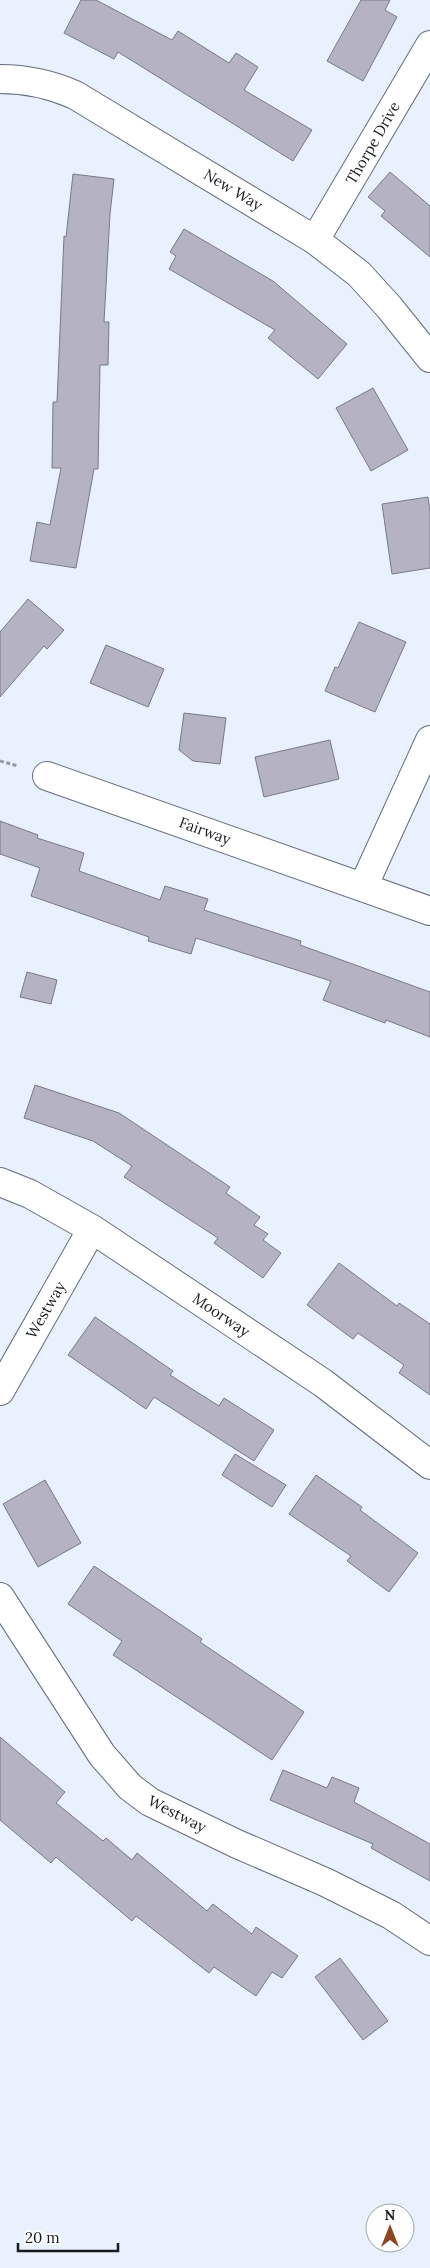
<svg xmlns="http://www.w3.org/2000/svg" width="430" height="2268" font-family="Lora,serif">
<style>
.building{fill:#b4b2c3;stroke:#7a7888}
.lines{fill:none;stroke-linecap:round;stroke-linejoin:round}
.minor-casing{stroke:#656d7b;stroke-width:30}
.path{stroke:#949aa3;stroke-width:3;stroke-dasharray:4 2.5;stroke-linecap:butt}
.minor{stroke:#fff;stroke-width:28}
.labels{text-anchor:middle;stroke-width:4;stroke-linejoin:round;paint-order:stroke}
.street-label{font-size:15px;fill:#181c21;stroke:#fefefe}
</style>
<rect width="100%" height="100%" fill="#eaf1fe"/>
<path class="building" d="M81 0H96L172 40 178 31 229 63 236 53 258 67 244 90 312 130 293 161 118 52 114 59 64 33Z
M361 0H390L385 10 397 17 363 81 327 61Z
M390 172 430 206V257L381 216 385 211 368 197Z
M73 174 114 179 110 214 104 322H109L108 365H100L98 469H94L76 568 30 561 37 522 50 525 61 468H52L53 402H57L64 236 66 237Z
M184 229 273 281 347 344 318 379 268 338 275 330 169 269 176 256 170 252Z
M373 388 408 450 371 471 336 408Z
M428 497 430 511V568L392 574 382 504Z
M28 599 64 630 47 649 44 646 0 697V632Z
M359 622 406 642 375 712 325 691 335 667 338 668Z
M106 645 164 669 148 707 90 683Z
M184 713 226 718 220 764 193 761 179 750Z
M330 740 339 779 264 797 255 757Z
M0 821 38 835 37 838 84 853 79 871 160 900 165 886 208 899 204 910 301 941 300 945 430 992V1037L386 1020 385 1023 323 1000 331 981 196 938 191 954 148 941 149 937 31 896 40 868 0 854Z
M27 972 57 980 51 1004 20 997Z
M35 1085 119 1113 230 1187 226 1193 260 1217 254 1225 268 1234 263 1240 281 1253 263 1278 214 1243 218 1238 124 1177 132 1166 93 1141 24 1118Z
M339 1263 397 1306 399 1303 430 1324V1395L399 1373 404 1365 358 1333 353 1339 307 1305Z
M95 1317 173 1371 170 1375 219 1406 224 1398 274 1430 254 1461 154 1397 146 1409 68 1355Z
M235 1454 286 1485 272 1507 222 1475Z
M316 1475 362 1507 360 1510 418 1553 389 1592 347 1561 351 1556 289 1514Z
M45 1480 81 1543 38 1567 3 1504Z
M94 1566 202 1639 200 1642 304 1712 272 1760 113 1655 122 1641 68 1604Z
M0 1737 65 1792 56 1803 103 1841 106 1838 132 1860 137 1853 207 1911 213 1904 252 1934 256 1927 298 1956 282 1978 272 1972 256 1996 214 1967 209 1973 136 1916 132 1921 56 1857 51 1863 0 1820Z
M283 1770 327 1788 332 1777 359 1788 354 1802 430 1844V1881L371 1848 373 1844 270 1800Z
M340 1958 388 2021 363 2040 315 1977Z"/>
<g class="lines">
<g class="minor-casing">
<path id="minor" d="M0 79C27 79 50 84 75 95L315 240 359 274 389 307 430 358
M315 240 430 45
M47 776 430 911
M363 887 430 740
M0 1182 30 1194 92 1229 323 1383 430 1465
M0 1391 92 1229
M0 1597 102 1755 130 1787 150 1802 237 1844 325 1882 391 1915 430 1941"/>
</g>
<path class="path" d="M0 761 18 766"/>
<use href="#minor" class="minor"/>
</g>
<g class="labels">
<g class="street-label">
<text transform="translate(373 143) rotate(-60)" y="5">Thorpe Drive</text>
<text transform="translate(233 190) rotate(31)" y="5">New Way</text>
<text transform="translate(205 831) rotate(20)" y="5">Fairway</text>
<text transform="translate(46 1310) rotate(-60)" y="5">Westway</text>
<text transform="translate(221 1315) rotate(34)" y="5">Moorway</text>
<text transform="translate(177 1814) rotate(27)" y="5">Westway</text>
</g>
</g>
<g transform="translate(390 2228)"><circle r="24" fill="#fefefe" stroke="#a2a4a6"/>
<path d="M0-4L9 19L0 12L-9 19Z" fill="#8d4720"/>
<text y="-8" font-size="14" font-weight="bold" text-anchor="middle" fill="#181c21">N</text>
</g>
<path d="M18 2243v8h100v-8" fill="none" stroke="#181c21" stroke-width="2.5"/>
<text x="25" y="2243" font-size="15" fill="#181c21" stroke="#fefefe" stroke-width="4" paint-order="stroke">20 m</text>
</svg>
